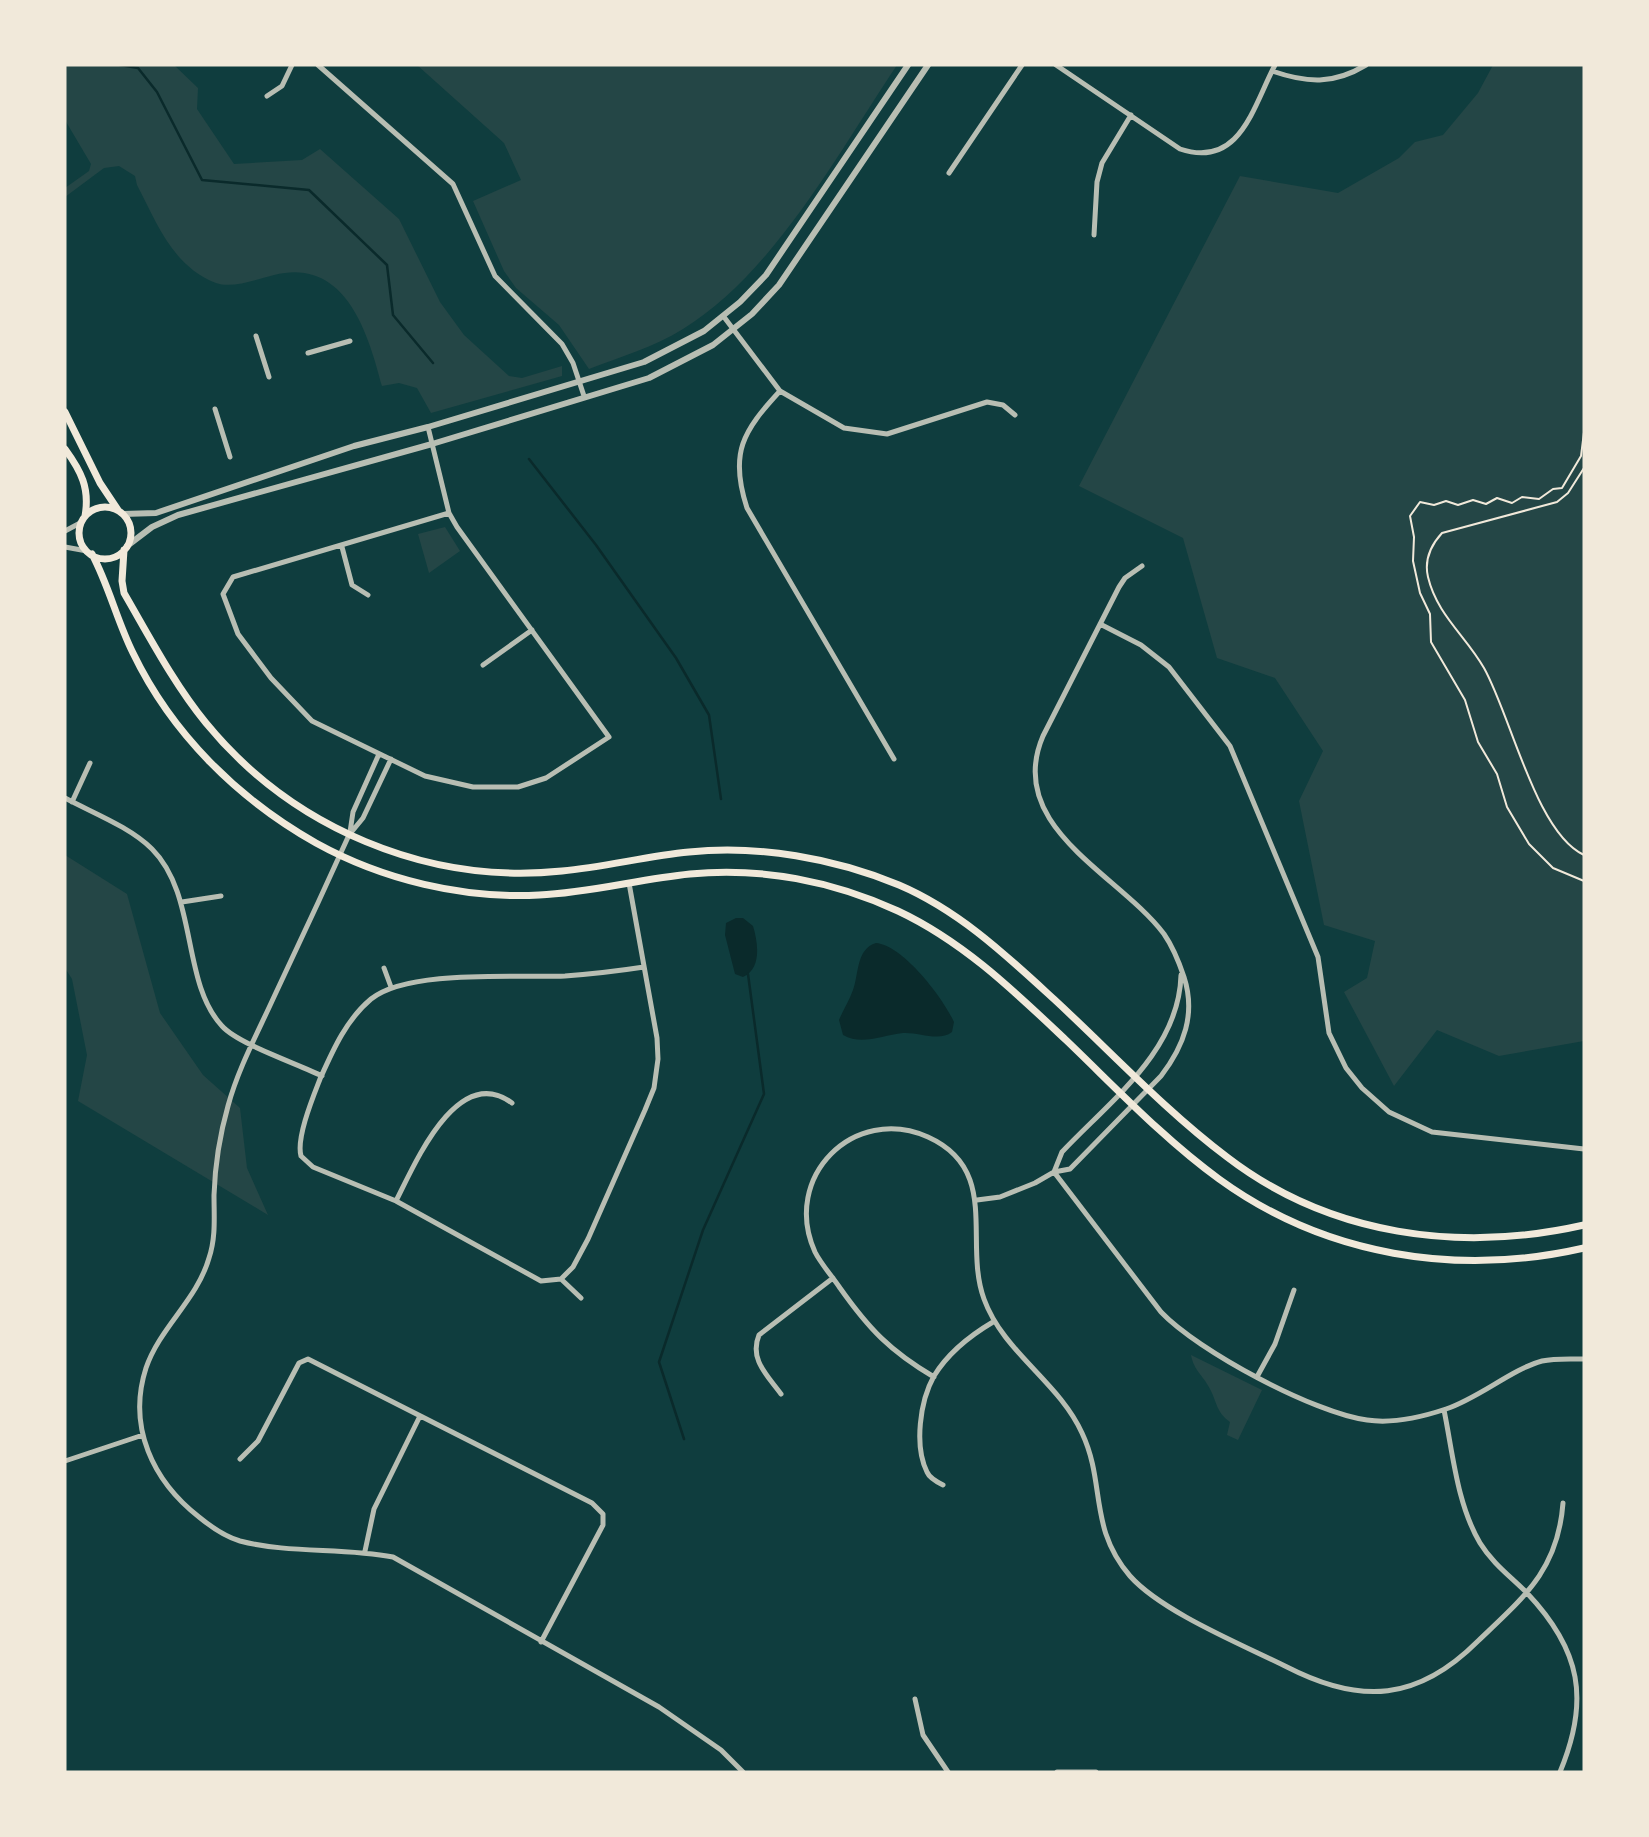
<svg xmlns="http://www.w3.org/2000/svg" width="1649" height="1837" font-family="'Exo 2',sans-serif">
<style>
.green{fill:#244646}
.water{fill:#0a2a2b}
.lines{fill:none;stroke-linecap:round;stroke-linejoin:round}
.stream{stroke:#0a2a2b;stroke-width:2.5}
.path{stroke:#f1e9da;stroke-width:2}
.minor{stroke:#b8beb3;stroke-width:5}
.tertiary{stroke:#b8beb3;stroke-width:6}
.secondary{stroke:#f1e9da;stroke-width:7}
</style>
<rect width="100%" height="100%" fill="#0f3d3e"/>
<path class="green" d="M65 65H174L198 88 197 109 234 164 302 160 320 149 399 219 440 302 464 335 509 376 522 378 562 366V376L431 413 417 388 399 383 382 386C368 332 345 257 274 275 258 279 232 289 216 283 172 266 157 223 137 185L135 176 119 166 104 168 65 197V188L89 171 91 164 65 120Z
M417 65H897C838 153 774 273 683 329 654 347 620 357 589 369L559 325 516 288 504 271 473 201 521 180 504 143Z
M1493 65H1584V1041L1499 1056 1437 1030 1394 1086 1344 992 1367 978 1375 941 1324 925 1299 801 1323 751 1275 678 1217 658 1183 538 1079 486 1240 176 1338 193 1399 158 1415 142 1443 135 1478 93Z
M445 527 460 551 429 573 418 534Z
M65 855 127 894 160 1013 203 1075 240 1108 247 1168 268 1215 78 1101 87 1055 72 979 65 968Z
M1191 1355 1262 1390 1238 1440 1227 1435 1230 1422C1216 1412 1217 1402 1210 1389 1203 1375 1194 1371 1191 1355Z"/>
<path class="water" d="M736 918H743L753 926C758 942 762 969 743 977L735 974 725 935 726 923Z
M876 943C903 945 944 999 954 1022L952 1032C939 1042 919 1032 903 1033 882 1035 862 1046 843 1035L839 1020C843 1010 849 1001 853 990 859 974 856 949 876 943Z"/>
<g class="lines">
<path class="stream" d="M120 65 138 68 157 92 202 180 309 190 387 265 393 315 433 363
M529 459 596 545 676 658 709 715 721 799
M684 1439 659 1362 703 1230 764 1094 748 974"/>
<path class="path" d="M1584 432 1581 456 1562 488 1553 489 1539 499 1522 497 1512 503 1497 498 1486 504 1473 500 1458 505 1446 501 1434 505 1420 502 1410 516 1414 537 1413 561 1420 593 1430 614 1431 642 1465 700 1478 742 1497 774 1507 807 1529 844 1553 868 1584 881
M1584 468 1568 493 1557 502 1442 533C1431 545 1424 560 1428 577 1437 615 1466 636 1484 668 1511 716 1536 833 1584 855"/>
<path class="minor" d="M318 65 453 184 495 276 562 344 573 363 584 396
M1056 65 1180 149C1240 169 1253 107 1275 65
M1272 71C1307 83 1333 85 1366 65
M267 96 282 86 292 65
M949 173 1022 65
M1094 235 1097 182 1102 163 1131 115
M724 317 780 391 844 428 887 434 987 402 1003 405 1015 415
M256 336 269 377
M308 353 350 341
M780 391C743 431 729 453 747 508L894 759
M215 409 230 457
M428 427 449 513 457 527 609 737 546 778 518 787H473L425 776 312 721 271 678 238 634 223 594 233 577 449 513
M65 531 82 522
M65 547 87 551
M342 547 352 585 368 595
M1100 624 1141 645 1169 667 1230 746 1318 957 1329 1033 1346 1068 1362 1088 1389 1112 1432 1132 1584 1149
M483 665 532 630
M391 759 363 818 349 835C324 890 299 944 273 999 257 1034 238 1069 228 1106 220 1134 215 1166 214 1195 214 1217 216 1237 209 1258 197 1300 160 1327 146 1368 127 1427 153 1481 199 1517 210 1526 226 1537 240 1541 290 1554 343 1547 393 1557L659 1707 721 1750 743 1772
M65 798C93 813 130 827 152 849 198 895 181 982 222 1026 238 1044 298 1064 322 1076
M72 802 90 763
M350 832 353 812 379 754
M629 883 657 1038 658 1059 654 1088 645 1110 588 1239 573 1267 561 1279 541 1281 396 1201 313 1167 301 1156C296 1138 313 1097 320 1079 333 1050 346 1020 371 999 408 969 516 978 565 976 591 974 618 971 644 967
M182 902 221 896
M384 968 391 987
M1054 1172 1161 1312C1198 1351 1314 1413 1367 1420 1393 1424 1422 1417 1446 1409 1479 1398 1512 1369 1542 1361 1555 1358 1570 1359 1584 1359
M1054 1172 1062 1152C1110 1101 1179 1051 1181 975
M977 1200 1000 1197 1035 1183 1054 1172 1070 1169 1161 1076C1184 1046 1196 1014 1184 977 1179 962 1173 947 1164 934 1119 874 1004 827 1043 736L1119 587 1125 578 1142 566
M396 1201C414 1166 457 1062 512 1103
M561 1279 581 1298
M1258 1375 1275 1344 1294 1290
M934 1377C890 1351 869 1329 840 1288 832 1276 821 1264 815 1252 781 1177 854 1104 928 1137 1001 1170 963 1242 984 1299 1003 1352 1059 1382 1082 1433 1106 1484 1088 1527 1130 1576 1162 1612 1243 1645 1287 1667 1361 1705 1418 1701 1478 1641 1524 1597 1558 1570 1563 1503
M781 1394C767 1375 749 1359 759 1335L833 1278
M1444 1410C1453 1454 1457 1504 1480 1543 1493 1564 1510 1576 1527 1593 1581 1650 1590 1700 1560 1772
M240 1459 258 1441 299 1363 308 1359 592 1503 603 1514V1525L541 1642
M65 1461 143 1435
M943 1485C937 1482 929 1477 927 1472 914 1446 920 1401 934 1376 948 1353 971 1335 993 1322
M365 1551 374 1509 420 1416
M915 1699 923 1735 948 1772
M1057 1772H1096"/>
<path class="tertiary" d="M123 514 156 513 354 446 428 427 644 362 704 331 740 302 766 275 908 65
M127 546 152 527 178 515 432 444 649 378 713 345 752 314 779 285 928 65"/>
<path class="secondary" d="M65 412 100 483 118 510
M65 449C81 471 90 488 85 516
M79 533a26 26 0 1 1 52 0a26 26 0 1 1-52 0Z
M124 550 122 581 124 593C149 636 174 684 206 723 292 828 427 885 562 871 605 867 647 856 689 852 759 845 834 858 899 885 960 911 1008 957 1056 1001 1112 1053 1166 1111 1227 1157 1330 1236 1460 1253 1584 1225
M92 554C109 586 117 621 133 653 172 734 238 799 316 843 383 880 463 899 539 895 590 893 639 879 690 874 761 867 833 881 898 911 964 942 1015 992 1067 1041 1116 1088 1164 1139 1219 1179 1325 1256 1457 1277 1584 1248"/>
</g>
<rect width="1649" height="1837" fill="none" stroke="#f1e9da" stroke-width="133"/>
</svg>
